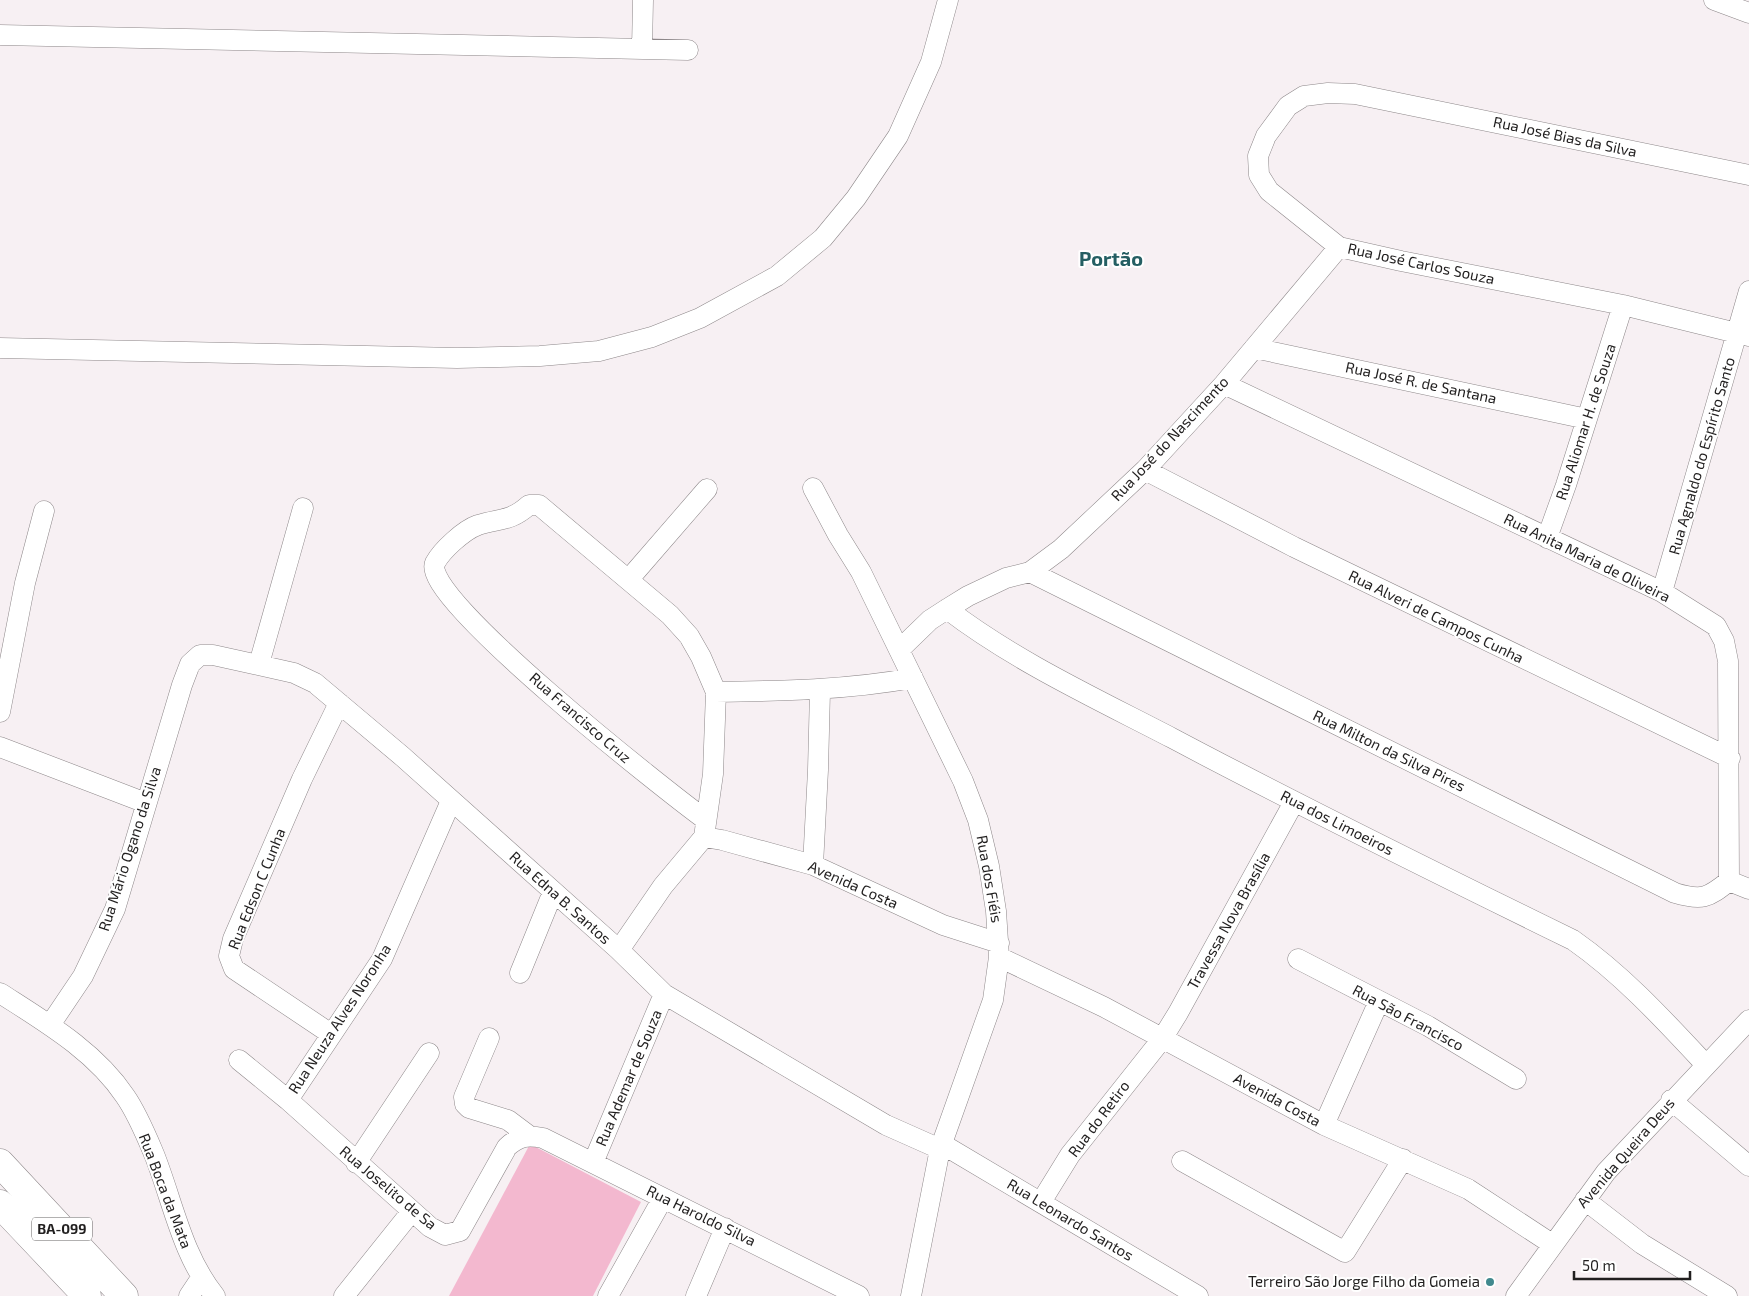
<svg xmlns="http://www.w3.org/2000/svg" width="1749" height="1296" font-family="'Exo 2',sans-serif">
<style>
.green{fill:#f3b8cf}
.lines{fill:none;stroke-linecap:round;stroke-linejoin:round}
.minor-casing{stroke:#8d8789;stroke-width:21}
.highway-casing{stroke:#8d8789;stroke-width:29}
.minor{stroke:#fff;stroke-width:20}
.highway{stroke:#fff;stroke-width:28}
.poi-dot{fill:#41898e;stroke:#fff;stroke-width:2}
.labels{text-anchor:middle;stroke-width:4;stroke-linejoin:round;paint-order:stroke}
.shield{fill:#fff;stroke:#646262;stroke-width:1}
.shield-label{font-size:14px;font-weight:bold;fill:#211f1f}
.street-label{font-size:15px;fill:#211f1f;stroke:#fff}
.poi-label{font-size:15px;fill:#211f1f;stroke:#fff;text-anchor:end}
.district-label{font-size:20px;font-weight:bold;fill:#255f63;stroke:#fff}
</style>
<rect width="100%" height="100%" fill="#f7f0f3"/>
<path class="green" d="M530 1144 641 1202 593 1296H449Z"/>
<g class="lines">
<g class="minor-casing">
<path id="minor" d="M1714 0 1749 13
M0 35 688 50
M642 49 643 0
M1749 175 1355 94 1328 93 1304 96 1288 106 1266 136 1258 156 1259 175 1269 191 1339 247 1401 261 1623 305 1749 336
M0 348 457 358 540 356 599 351 652 337 700 318 777 276 823 238 856 198 898 136 931 62 948 0
M1254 348 1587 419
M1224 384 1662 592 1716 626 1724 641 1728 661 1729 881
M1145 470 1294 547 1730 758
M813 488 838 535 861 572 963 781 978 820 989 866 996 911 999 957 993 1000 940 1149 911 1296
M1547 538 1566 485 1623 305
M1030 572 1675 893C1702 901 1708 898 1729 881
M629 579 707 489
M1662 592 1749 291
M947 609C1015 661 1095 698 1172 738 1304 808 1438 874 1573 940 1623 975 1664 1020 1706 1065
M900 649 930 620 947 609 968 596 1006 578 1030 572 1061 549 1145 470 1224 384 1339 247
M259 664 303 508
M716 692C782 691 847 690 913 678
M0 712 25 583 44 511
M0 747 146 803
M704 837 713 774 716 692 701 657 689 636 670 615 539 505H529C510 522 500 518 478 525 464 530 442 550 435 563 418 596 670 794 706 820
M704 837 722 840 813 865 943 925 999 943
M813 865 818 770 820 691
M1729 881 1749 889
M619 950 663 886 704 837
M999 957 1104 1007 1324 1125 1468 1189 1552 1244
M1298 959 1428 1026 1516 1079
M520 973 553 892
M0 993C45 1022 95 1051 125 1096 137 1113 146 1135 154 1154 173 1202 182 1255 215 1296
M50 1025 83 976 115 909 182 685 190 664 200 655H213L294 673 315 683 403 757 619 950 664 994 886 1125 940 1149
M331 1034 234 969 229 956 233 939 302 779 339 703
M489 1038 464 1097 465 1104 469 1108 508 1120 528 1135
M239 1060 288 1100 430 1227 445 1235 460 1231 507 1147C519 1136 527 1135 543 1138L859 1296
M288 1100 382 959 451 801
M1671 1100 1749 1166
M1324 1125 1379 1001
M942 1144 1198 1296
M1182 1161 1345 1252 1403 1159
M356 1163 429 1053
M593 1163 664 994
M1585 1200 1642 1244 1727 1296
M1041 1202 1070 1155 1162 1039 1178 1013 1294 802
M189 1296 201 1278
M344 1296 412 1211
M608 1296 663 1198
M696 1296 725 1228
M1516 1296 1606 1172 1749 1020"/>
</g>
<g class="highway-casing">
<path id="highway" d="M0 1163 124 1296
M0 1204 87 1296"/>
</g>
<use href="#minor" class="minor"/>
<use href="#highway" class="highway"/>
</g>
<circle class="poi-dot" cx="1490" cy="1282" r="5"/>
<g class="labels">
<rect class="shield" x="32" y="1217.5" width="60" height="23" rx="4"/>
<g class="shield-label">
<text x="62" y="1234">BA-099</text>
</g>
<g class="street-label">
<text transform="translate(1565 137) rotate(12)" y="5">Rua José Bias da Silva</text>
<text transform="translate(1421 264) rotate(12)" y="5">Rua José Carlos Souza</text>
<text transform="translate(1421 383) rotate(12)" y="5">Rua José R. de Santana</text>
<text transform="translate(1586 422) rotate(-72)" y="5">Rua Aliomar H. de Souza</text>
<text transform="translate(1170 439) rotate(-47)" y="5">Rua José do Nascimento</text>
<text transform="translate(1702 456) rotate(-74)" y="5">Rua Agnaldo do Espírito Santo</text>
<text transform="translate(1587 558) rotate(26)" y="5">Rua Anita Maria de Oliveira</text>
<text transform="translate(1436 617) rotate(26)" y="5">Rua Alveri de Campos Cunha</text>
<text transform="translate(580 718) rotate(41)" y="5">Rua Francisco Cruz</text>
<text transform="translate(1389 751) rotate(26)" y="5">Rua Milton da Silva Pires</text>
<text transform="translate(1337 823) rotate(27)" y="5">Rua dos Limoeiros</text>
<text transform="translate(130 849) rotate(-72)" y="5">Rua Mário Ogano da Silva</text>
<text transform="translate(989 879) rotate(80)" y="5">Rua dos Fiéis</text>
<text transform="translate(853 885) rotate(24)" y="5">Avenida Costa</text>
<text transform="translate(257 889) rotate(-68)" y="5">Rua Edson C Cunha</text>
<text transform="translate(560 898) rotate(42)" y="5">Rua Edna B. Santos</text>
<text transform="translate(1229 921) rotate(-61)" y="5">Travessa Nova Brasília</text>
<text transform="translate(1408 1018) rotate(28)" y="5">Rua São Francisco</text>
<text transform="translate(340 1019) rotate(-57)" y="5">Rua Neuza Alves Noronha</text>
<text transform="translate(629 1078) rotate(-67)" y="5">Rua Ademar de Souza</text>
<text transform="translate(1277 1100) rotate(28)" y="5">Avenida Costa</text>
<text transform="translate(1099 1119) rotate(-53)" y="5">Rua do Retiro</text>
<text transform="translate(1626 1153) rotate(-49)" y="5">Avenida Queira Deus</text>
<text transform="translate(388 1188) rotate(40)" y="5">Rua Joselito de Sa</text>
<text transform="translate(165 1191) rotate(69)" y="5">Rua Boca da Mata</text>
<text transform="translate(701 1216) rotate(26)" y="5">Rua Haroldo Silva</text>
<text transform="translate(1070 1220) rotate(31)" y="5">Rua Leonardo Santos</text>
</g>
<g class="poi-label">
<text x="1480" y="1287">Terreiro São Jorge Filho da Gomeia</text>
</g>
<g class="district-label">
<text x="1111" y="266">Portão</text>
</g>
</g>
<path d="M1574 1271v8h116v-8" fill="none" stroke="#211f1f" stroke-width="2.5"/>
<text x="1582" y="1271" font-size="15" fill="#211f1f" stroke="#ffffff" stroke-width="4" paint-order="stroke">50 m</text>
</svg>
